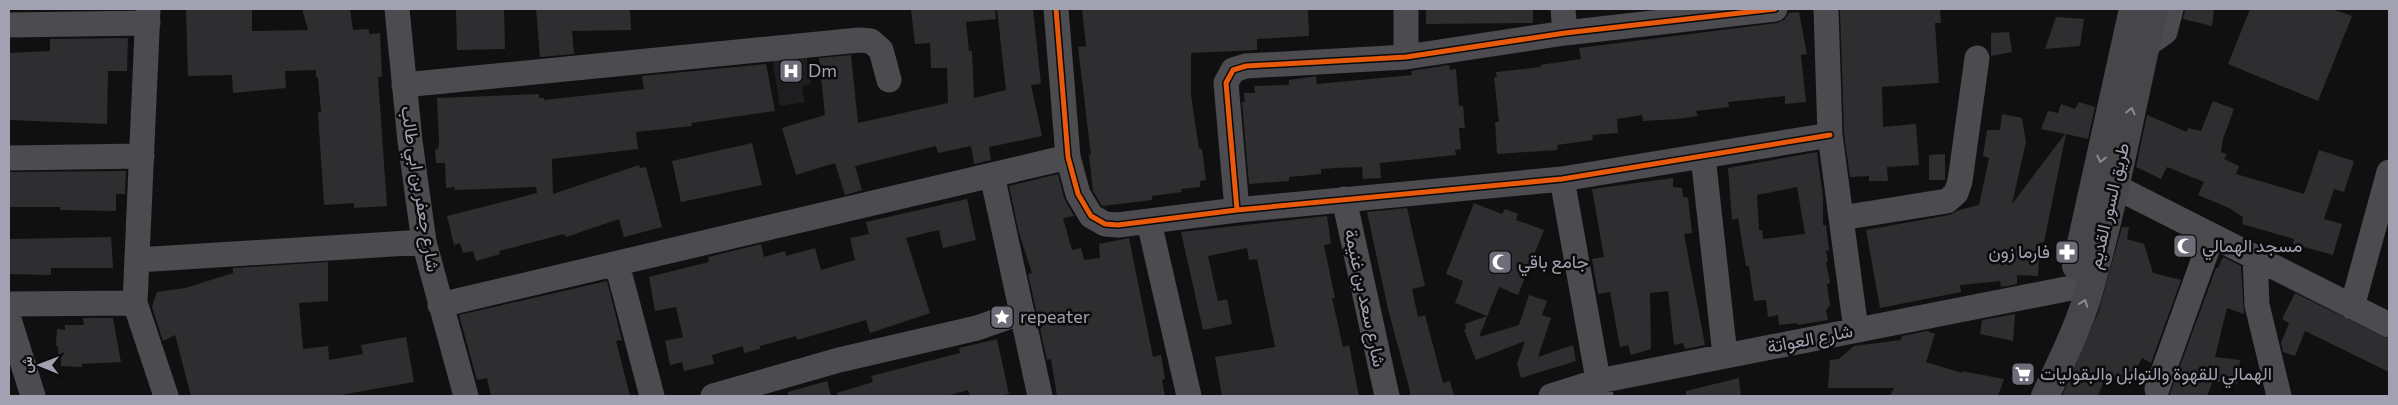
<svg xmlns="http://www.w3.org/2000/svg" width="2398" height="405" font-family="Commissioner,Vazirmatn,sans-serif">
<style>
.built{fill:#1e1d1f}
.building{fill:#2e2e30;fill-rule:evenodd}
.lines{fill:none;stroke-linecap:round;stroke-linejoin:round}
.minor{stroke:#4b4b50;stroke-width:25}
.major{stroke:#47474b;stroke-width:28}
.cycleway-casing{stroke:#0b0b0c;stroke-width:8}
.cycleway{stroke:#e8590c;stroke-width:5}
.oneway{stroke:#8a8a98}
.labels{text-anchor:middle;stroke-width:5;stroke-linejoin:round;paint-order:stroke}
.poi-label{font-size:18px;fill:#a1a1b2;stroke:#0b0b0c;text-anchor:start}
.street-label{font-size:18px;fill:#a1a1b2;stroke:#0b0b0c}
</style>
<rect width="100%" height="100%" fill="#101011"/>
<path class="built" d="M806 53 811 84 802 86 805 102 780 106 772 58Z"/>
<path class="building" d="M186 9H252V31L308 30 302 9H350L353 30 369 29V34L380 33 382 77H378L387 206 354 208V203L324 205 318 112H321L318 77H316V70L285 71 286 88 233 93 232 75 188 76Z
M456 9H504L505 49 457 50Z
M536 9H630L631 30 572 31 574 54 540 57Z
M911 9H995L996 19 966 22 969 51H972L974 98 1006 90 997 9H1033L1041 84 1031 85 1042 136 989 147 991 160 974 164 971 146 938 153 936 146 855 166 862 190 845 195 835 163 796 175 782 128 825 115 819 58 851 55 858 123 948 103 947 68H931L930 43 915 44Z
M1082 9H1308L1309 36 1257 39V50L1191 53V95L1199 149H1202L1206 180 1200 181V187L1181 189 1182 192 1152 196V200L1102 206 1093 191 1089 155H1091L1078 47 1086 46Z
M1426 9H1533V23L1426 24Z
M1840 9H1940L1941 23H1935L1939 83 1882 87 1883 127 1916 124 1919 165 1887 167 1888 181H1869V176L1850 177 1844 134Z
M2185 9H2214L2212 26 2183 19Z
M2250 9H2332L2352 16 2318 101 2228 64Z
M1799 12 1807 54 1801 55 1806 102 1785 104V96L1728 102 1729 107 1696 111 1698 116 1677 119 1643 121 1642 115 1617 119 1618 133 1592 135 1593 140 1557 145 1558 150 1497 154 1495 122H1499L1494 77H1497L1496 72 1541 67 1540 65 1581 59 1579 48 1777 23 1784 20 1789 13Z
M2056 17 2084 19 2080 46 2045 49Z
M2009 32 2012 52 1991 56V33Z
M128 38 127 71H108L107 124 9 120V53L50 51V39Z
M766 64 775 111 691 123 692 126 636 132 638 149 552 159 553 194 639 165 640 168 646 167 662 227 624 237 619 219 566 237 564 234 499 251 500 254 476 261 473 251 463 253 460 243 454 245 447 216 537 193 536 187 455 190V187L446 188 445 163H436L435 150 438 149 439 142 437 98 539 94V98H544V100L644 89 642 76Z
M1449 65 1450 70 1456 69 1459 106H1463L1465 128H1459L1461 149 1455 150 1456 155 1380 163 1381 178 1363 179 1362 167 1336 168 1321 169V174L1289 177V181L1249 184 1242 102H1245L1244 93H1255L1254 86 1289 85V80L1311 77 1316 76 1317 84 1412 75 1411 71Z
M2213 101 2234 109 2223 139 2221 152 2227 154 2224 159 2239 166 2236 174 2304 194 2319 150 2354 161 2344 192 2334 189 2324 219 2342 224 2333 255 2293 244 2294 239 2242 224 2243 217 2229 208 2198 195 2204 182 2167 167 2161 179 2136 167 2147 115 2187 132 2188 128 2201 131Z
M2079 102 2095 107 2088 139 2066 134 2044 242 2040 243 2038 276 2017 275V284L2001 287 2000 281 1960 285 1961 292 1880 308 1866 230 1949 215 1959 210 1979 205 1989 158 1983 156 1987 130H2000L2002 114 2022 118 2026 142 2012 204 2065 134 2041 129 2048 111 2058 113 2061 104 2075 109Z
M752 143 762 185 681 202 672 161Z
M1817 152 1823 197V225H1826L1829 250 1826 251 1828 262H1826L1830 283 1827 284 1830 305 1826 310 1828 320 1798 325 1797 323 1779 325 1778 315 1768 317 1766 300 1754 301 1749 266H1746L1738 218 1732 220 1728 168ZM1797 187 1805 234 1763 239 1762 230H1759L1757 195Z
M1945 154V180H1929V155Z
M126 171 125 194H116V211L60 210V207H9V172Z
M1058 174 1064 198 1074 216 1063 218 1072 250 1081 248 1084 260 1100 258 1099 244 1129 238 1153 357 1161 355 1165 379 1162 380 1165 396H1057L1051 359 1047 360 1028 274 1032 273 1019 233 1009 186Z
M1673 178V187L1682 188 1683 197 1688 198 1692 233 1684 234 1705 345 1685 349 1683 343 1674 345 1668 291 1650 293 1651 349 1631 355 1628 345 1620 347 1610 292 1598 294 1592 259 1604 257 1592 189Z
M967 199 976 240 943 248 939 230 906 238 930 313 870 333 866 320 797 340 796 336 760 346V349L744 353 743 346 712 355 714 364 684 371 682 362 670 365 665 341 683 337 676 307 655 311 649 277 709 262 708 257 761 244 764 257 785 251 786 256 815 248 821 270 855 260 850 238 869 234 866 222Z
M1474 203 1502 214 1505 209 1518 214 1516 220 1544 230 1518 295 1499 287 1479 337 1519 325 1529 295 1547 301 1542 315 1551 318 1538 357 1573 345 1576 361 1521 378 1517 364 1525 341 1476 360 1464 330 1466 329 1465 324 1487 316 1455 303 1463 281 1446 274Z
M1407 208 1425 286 1412 289 1418 317 1425 315 1443 383 1450 381 1454 396H1410V391L1388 309 1367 212Z
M1327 216 1331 244 1324 245 1335 298H1332L1343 347 1349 345 1359 396H1222L1215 357 1275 347 1257 259 1249 260 1247 248 1208 256 1218 301 1227 299 1232 324 1203 330 1181 232Z
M2122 227H2129L2127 239 2144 244 2153 273 2181 280 2151 363 2142 358 2128 384 2107 373 2098 396H2062L2098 313Z
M111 237 113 268H51V275L9 274V239Z
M2223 257 2241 266 2244 314 2227 308 2215 357 2240 360 2237 384 2213 381 2207 396H2169L2216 268H2218Z
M328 262V301L299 303 303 349 328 346 329 360 363 354 361 345 406 337 414 382 335 396H191L175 335 163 341 152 307 157 292 185 288 233 273V268Z
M607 281 622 340 616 341 630 396H491L487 378 477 380 459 315Z
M2295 293 2389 339V372L2305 331 2295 356 2283 352 2281 343 2289 323 2282 319Z
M2015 314 2013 341 1980 334 1982 320Z
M83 318H113L121 362 82 364V367L61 366V354H58V346H56L57 329 65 330V325H84Z
M1927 331 1935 334 1926 362 1962 373V371L2004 379 1998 396H1890L1894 388H1828L1830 360 1839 359 1854 346 1901 340 1902 336Z
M997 339 1009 394 998 396H970L968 390 947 396H838L837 393 873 382 871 376 960 353 959 348Z
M1739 378 1741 396H1686V391Z
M827 381 831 396H788V392Z"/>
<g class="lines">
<path class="minor" d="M148 9 135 303 166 396
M397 9 410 141 424 242 466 396
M1056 9 1068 157 1078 194 1091 216 1105 224 1118 225 1237 210 1562 179 1830 135
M1563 9 1565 33
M1826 9 1830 135 1856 330
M9 25 148 23
M2145 46 2165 32 2171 9
M1406 57V9
M404 85 859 40 871 41 881 50 889 80
M1703 156 1725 355
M9 158 142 156
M992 175 1040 396
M1562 179 1601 396
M2114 186 2389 325
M1344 199 1387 396
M1237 210 1226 83 1233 70 1246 66 1406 57 1565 33 1775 9
M1841 218 1947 201 1956 193 1960 181 1977 58
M1149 222 1189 396
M2255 257 2257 305 2279 396
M137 260 424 242
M617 264 652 396
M9 304 135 303
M440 305 1068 157
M2352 307 2389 172
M9 319 33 396
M2157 389 2212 236
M713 396 839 360 977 328 1022 312
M1551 396 1599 381 2071 288"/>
<path class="major" d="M2076 266 2133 9
M2045 396C2061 363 2077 330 2088 295 2115 201 2132 104 2154 9"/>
<g class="cycleway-casing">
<path id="cycleway" d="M1056 9 1068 157 1078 194 1091 216 1105 224 1118 225 1237 210 1562 179 1830 135
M1237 210 1226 83 1233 70 1246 66 1406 57 1565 33 1775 9"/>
</g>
<use href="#cycleway" class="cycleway"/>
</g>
<defs><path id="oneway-chevron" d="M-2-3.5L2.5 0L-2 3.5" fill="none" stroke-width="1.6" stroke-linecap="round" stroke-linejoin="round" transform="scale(1.25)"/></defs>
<g class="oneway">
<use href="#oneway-chevron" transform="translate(2131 111) rotate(-77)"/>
<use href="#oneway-chevron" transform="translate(2101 159) rotate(102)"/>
<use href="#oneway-chevron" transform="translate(2084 303) rotate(-70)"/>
</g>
<defs>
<g id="hospital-square" transform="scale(1.25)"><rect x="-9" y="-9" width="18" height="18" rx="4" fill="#6e6e7a" stroke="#0b0b0c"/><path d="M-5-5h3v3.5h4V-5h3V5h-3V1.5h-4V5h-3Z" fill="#fff"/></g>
<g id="mosque-square" transform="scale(1.25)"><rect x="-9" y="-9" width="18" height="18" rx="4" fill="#6e6e7a" stroke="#0b0b0c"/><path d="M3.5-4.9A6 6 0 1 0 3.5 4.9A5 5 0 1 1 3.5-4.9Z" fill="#fff"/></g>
<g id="pharmacy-square" transform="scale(1.25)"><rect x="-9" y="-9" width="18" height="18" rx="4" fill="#6e6e7a" stroke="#0b0b0c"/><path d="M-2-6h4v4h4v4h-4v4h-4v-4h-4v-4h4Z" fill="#fff"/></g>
<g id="sight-square" transform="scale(1.25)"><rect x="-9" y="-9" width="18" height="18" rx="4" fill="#6e6e7a" stroke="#0b0b0c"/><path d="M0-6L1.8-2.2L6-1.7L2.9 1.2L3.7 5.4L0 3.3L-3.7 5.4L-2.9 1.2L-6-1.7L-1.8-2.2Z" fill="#fff"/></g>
<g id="supermarket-square" transform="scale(1.25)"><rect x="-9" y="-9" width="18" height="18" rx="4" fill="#6e6e7a" stroke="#0b0b0c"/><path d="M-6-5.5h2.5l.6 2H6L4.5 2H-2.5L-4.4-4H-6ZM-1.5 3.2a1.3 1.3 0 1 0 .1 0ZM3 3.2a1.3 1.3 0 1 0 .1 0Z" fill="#fff"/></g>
</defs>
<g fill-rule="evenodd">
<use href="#hospital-square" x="791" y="71"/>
<use href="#mosque-square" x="2185" y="246"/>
<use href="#pharmacy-square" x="2067" y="252"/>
<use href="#mosque-square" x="1500" y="262"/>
<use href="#sight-square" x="1002" y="317"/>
<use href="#supermarket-square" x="2023" y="374"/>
</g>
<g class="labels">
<g class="poi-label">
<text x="808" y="77">Dm</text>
<text x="2202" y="252">مسجد الهمالي</text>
<text x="2050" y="258" text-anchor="end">فارما زون</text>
<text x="1518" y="268">جامع باقي</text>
<text x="1020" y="323">repeater</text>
<text x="2040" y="380">الهمالي للقهوة والتوابل والبقوليات</text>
</g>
<g class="street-label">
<text transform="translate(420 189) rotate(81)" y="6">شارع جعفر بن ابي طالب</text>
<text transform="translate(2109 206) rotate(-77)" y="6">طريق السور القديم</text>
<text transform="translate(1365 298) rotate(78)" y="6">شارع سعد بن غنيمة</text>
<text transform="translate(1810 339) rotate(-11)" y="6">شارع العواتة</text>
</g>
</g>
<rect width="2398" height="405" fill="none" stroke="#a1a1b2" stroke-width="20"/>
<g transform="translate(40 365) rotate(271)" stroke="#0b0b0c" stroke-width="4" paint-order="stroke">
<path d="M0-4L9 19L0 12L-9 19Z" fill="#a1a1b2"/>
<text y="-8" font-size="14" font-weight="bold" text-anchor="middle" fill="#a1a1b2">ش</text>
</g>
</svg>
